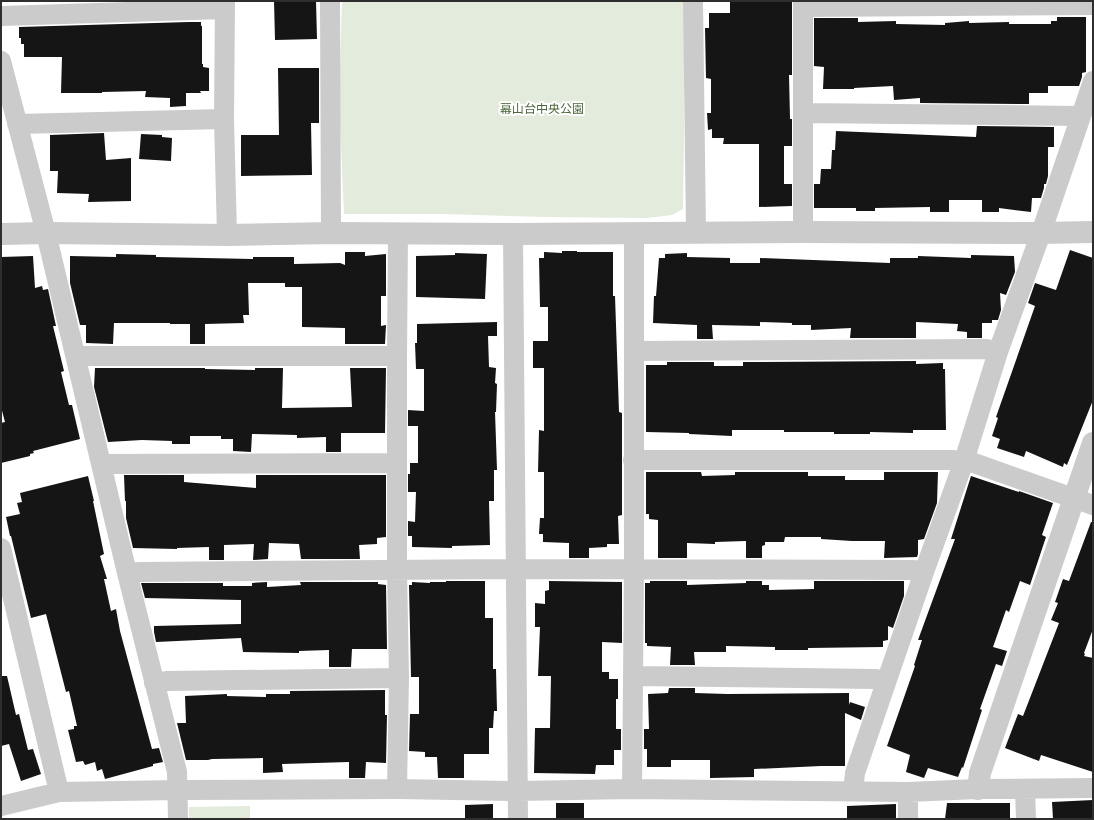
<svg xmlns="http://www.w3.org/2000/svg" width="1094" height="820" font-family="'IBM Plex Sans','Noto Sans JP',sans-serif">
<style>
.green{fill:#e2ebdc}
.building{fill:#151515}
.lines{fill:none;stroke-linecap:round;stroke-linejoin:round}
.minor{stroke:#cbcbcb;stroke-width:20}
.tertiary{stroke:#cbcbcb;stroke-width:22}
.labels{text-anchor:middle;stroke-width:4;stroke-linejoin:round;paint-order:stroke}
.park-label{font-size:12px;fill:#4b693c;stroke:#fff}
</style>
<rect width="100%" height="100%" fill="#fff"/>
<path class="green" d="M342 1H684V146L683 209 672 215 647 218 545 217 443 214H344L339 99Z
M250 806V819H189V807Z"/>
<path class="building" d="M274 1H316L317 39 275 40Z
M730 1H792V75H789L790 119H792V146H784V184H792V206L759 207V144H723L724 138H712V129L708 130 707 113H711V79L706 78 705 28H709V13H730Z
M1057 17H1086V72L1082 73V77L1079 86H1048V93H1029V104L920 103V98L894 100 893 86 854 88V89H823L824 67 814 66V18H858V22L896 21V24L945 25V23L969 21V23L1009 22V24H1051V21H1057Z
M189 22H201V26H202V64H203V67L209 68V91H200L201 93H186V106L170 107V98L145 97 146 91 102 92V93H61L62 57H24V44H21V38H19V27Z
M278 68H319V123H311L312 175 241 176V135H279Z
M977 126 1054 127V147H1048V176L1046 184H1044V188L1041 198H1032L1031 212 999 208V212H982V200H949V212H930V207L875 208V211H856V208H814V184H820L821 169H831L832 150H835L836 131 976 137Z
M104 133 106 160 131 158V201L88 202 89 194 57 193 58 171H50V135Z
M141 134 162 135V137L172 138 171 161 139 159Z
M1070 250 1093 258V400L1067 465 1064 463 1063 467 1026 451 1024 457 997 448 1000 439 992 436 998 418 996 417 1035 306 1028 303 1035 283 1056 290Z
M562 251H577V252H613V296H615L619 412 622 413V515L618 516 619 544H607V547L589 548V558H569V543L543 542V534H539L540 518H544V472H538L539 430 544 431V368H533V341H548V307H540L539 258H544V252L562 253Z
M345 252H365V256L386 254V296H381V326L386 325 385 344H345V328L302 327V287H285V283H248L249 315H243L244 323 205 324V344H190V324H170V323H114L113 344 86 343V325H80L70 283V256L116 257V254L156 255V257L253 259V257H294V264L340 263 345 265Z
M455 253 487 254 485 299 416 297V256L455 255Z
M687 253V257L730 258V263H760V258L890 263V258H918V256L971 258V255L1014 256 1015 272 1006 295 1000 293 1001 310 998 320H992V323H982V338H967V332L957 331 958 324 916 322V338H850L851 328 811 330V325H792V323L760 322V326L712 325 713 339H697V325L653 323 654 296H656L659 258H665V254Z
M33 256 35 288 42 286 43 290 48 289 56 326H53L64 371 61 372 69 405H72L80 439 33 451 34 453 30 454V456L1 463V423L5 422 1 407V257Z
M497 322V336H488L489 367 496 368 495 383 497 384 496 412H495L497 470H494V501H489L490 545 452 546V548L412 547V536H408V521L415 522 416 492H408V474H410V463H418V426H408V410L424 411V369H416L415 343H417V324Z
M916 361V364L943 363V369H945L946 430H913V433L870 432V434H834V432H784V430H732V436L689 434V433L646 432V365H667V362H714V366H743V362Z
M95 368H205V369L255 370V368H283L282 408 352 407 350 368H346H386L385 433H341V452H326V437L297 438V435L252 434 251 452 233 451V439H221V436H190V444H172V441L142 440 108 442 94 387Z
M646 472H701L702 476 735 475V472H808V476H845V480H884V472H938L937 503 924 539 918 540V554L917 557 884 558 885 541H852L821 539V537H785L784 542H765V545L762 546V558H746V541L715 542V544L687 543V558H658V520L649 519V514H646Z
M124 475H184V482L256 488V475H386V537L377 538V544L359 545 360 559H301L299 544 269 543 268 559 253 560 254 544 224 545V560H209V547L177 548V549L133 548 126 518V501H125Z
M88 476 94 501H93L104 554 100 556 107 579H104L111 611 116 609 120 631 152 749 159 748 163 762 153 764V766L105 779 102 769 97 771 95 762 85 765 83 761 76 762 68 730 74 729V726H77L69 691 66 692 46 614 31 618 11 536H10L6 517 20 514 17 503 22 502 20 493Z
M971 476 1019 492V491L1053 503 1042 535 1046 537 1030 585 1020 581 1009 612 1006 610 993 647 1007 651 1002 666 996 664 980 709 982 710 963 768 962 767 958 777 928 768 924 778 906 772 910 755 887 746 915 666 914 665 922 640H918L955 539H951Z
M1091 522H1093V629L1084 653 1085 654 1084 656 1093 658V772L1041 755 1039 761 1005 748 1018 714 1023 716 1059 623 1051 620 1058 603 1055 602 1063 579 1069 581Z
M446 581H485V618H493V669H496L497 711H494L493 728H489V754H464V778H438L437 757H425V752L409 751 410 714H419V677H411L409 585H412V582L430 583V582H446Z
M549 581 622 582V643L602 642V672H609V679H618V699H616V729H621V750H614V765H596L595 774 534 773 535 728H550L551 676H538L540 627H535V603L545 604V591L549 590Z
M650 581H687V585L746 583V581H762V585H769V590L814 589V581H904V596L893 628 888 626V640L883 641V647L808 648V650H775V647L726 646V652H694L695 665H670L671 647 647 646V643H645V583H650Z
M267 582V587L301 585 300 582H378V584L386 585 387 649H352L351 667H329V650L299 651V653L243 652 241 638 156 642 154 632V626L241 624V600L145 598 141 583H223V586H252V583Z
M1 676H7L16 715 19 714 28 750 33 749 41 774 21 781 9 744 1 746Z
M669 688H695V693L727 694 849 693V705L850 702 865 707 861 720 845 713V766H821L754 769V777L710 778V760H671V767H647V749H644V729H649L648 694 668 693Z
M385 690V715H387L386 763 366 762 365 778H349V762L282 764 283 772 263 773V758L212 759 208 760H186L177 723H186L185 696 227 694V696L266 697V694H290V691Z
M1093 800V819H1053L1052 802Z
M556 803H584V819H556Z
M947 803H1010V819H945Z
M493 804V819H465V805Z
M896 804V819H847V806Z"/>
<g class="lines">
<path class="minor" d="M225 1 224 119 227 235
M330 1 331 233
M693 1 696 233
M803 7 1093 5
M1 16 225 9
M1 61 46 233 127 573 177 772 178 819
M803 113 1081 116
M17 124 224 119
M803 232V1
M513 234 518 819
M634 351 986 349 998 352
M76 356H397
M633 460H952L974 463 1093 505
M101 464 397 463
M1 548 59 792
M127 573 140 572 515 569 914 570 924 572
M633 676 876 679 886 681
M154 683 168 681 399 678
M397 789 399 678 397 569V356L398 233
M632 789 634 569V233
M1025 789 1026 819
M853 791 855 773 924 572 964 461 998 352 1041 233 1093 81
M1 806 59 792 178 790 397 789 517 791 632 789 908 792 978 789 1093 788
M908 819V792"/>
<path class="tertiary" d="M1 234 46 233 227 235 331 233 513 234 803 232 1041 233 1093 232
M978 789 980 773 1093 443"/>
</g>
<g class="labels">
<g class="park-label">
<text x="542" y="113">幕山台中央公園</text>
</g>
</g>
<rect width="1094" height="820" fill="none" stroke="#2e2e2e" stroke-width="4"/>
</svg>
